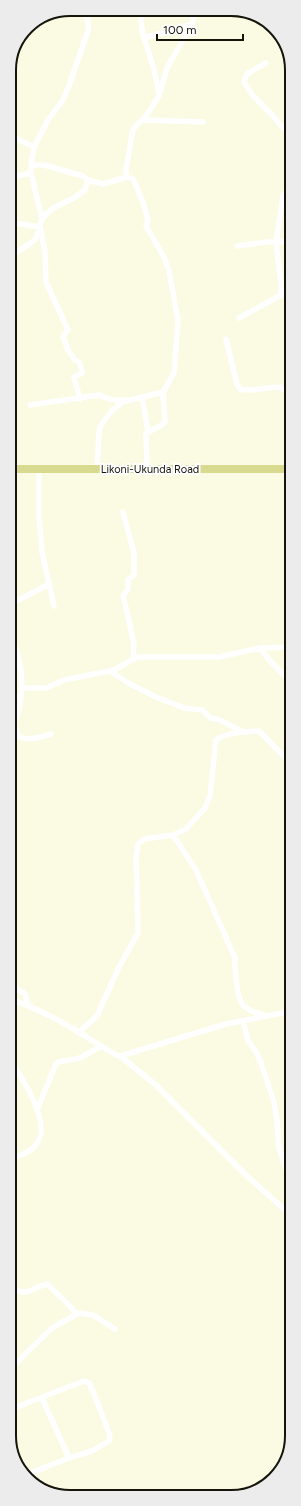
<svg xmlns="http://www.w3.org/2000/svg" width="301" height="1506" font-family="Figtree,sans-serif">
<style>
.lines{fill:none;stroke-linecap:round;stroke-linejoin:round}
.minor{stroke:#fff;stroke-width:5.5}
.highway{stroke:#d8da8f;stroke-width:8}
.labels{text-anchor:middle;stroke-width:4;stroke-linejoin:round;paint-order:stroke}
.street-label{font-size:11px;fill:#15150c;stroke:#fff}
.rim{fill:none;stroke:#15150c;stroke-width:2}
</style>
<rect width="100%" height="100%" fill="#fafbe2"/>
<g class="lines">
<path class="minor" d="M147 10C140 19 140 17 142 28 142 32 142 34 144 38L154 69 159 94
M144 38 192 24
M266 63 247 74 244 82 253 96 272 115 292 138
M142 120 203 122
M9 135 34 147 31 164 33 165 31 170V173
M34 147 48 120 63 100 69 86 89 28 85 9
M33 165H44L69 172 83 176 88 180 103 184 127 177
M9 178 31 173 42 219 40 226 45 252 46 282 68 330 63 336 68 350 74 359 79 362 82 371V373L74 377 80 399
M42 219C55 201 74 203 85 189 86 187 87 183 88 180
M9 222 40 227
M237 246 266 242H283L292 238
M9 272 13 264 14 254 35 240 40 228
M239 318 281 295V284L276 243 283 195 292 186
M226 339 237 384 240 389C251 392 267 387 280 387L284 390 292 391
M142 397 148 432 146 434 147 468
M30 405 99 395 112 400H125
M148 432 162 425 165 422 163 392 174 373 178 320 169 271 164 257 146 226 148 220 143 202 133 179 127 177 126 170 133 129 146 116 159 96 167 68 192 24 195 10
M39 469V516L42 552 54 606
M97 469 99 434 100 427 109 414 122 402 163 392
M123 512 134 553V575L128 580V589L123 596 126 608 134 644 133 659
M9 605 49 584
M9 635C21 654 24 682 20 704 18 718 11 722 19 737 30 741 40 737 51 734
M260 648 270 661 292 683
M110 671 130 684 156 697 184 708 203 710 210 718 217 719 244 732
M21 688H46L64 680 114 670 137 657H219L260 648 292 647
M9 697H21
M173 835 196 870 235 958C235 969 236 997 243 1005 248 1011 257 1013 264 1015
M9 984 25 994 28 1005
M9 999C48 1011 81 1034 116 1055L120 1056 157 1086 248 1177 292 1216
M243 1021 248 1041 256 1052 261 1063 274 1102 277 1120 279 1148 286 1169 292 1172
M78 1033 97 1016 119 967 138 933 136 858 138 844 144 839 173 835 186 829 205 808 210 796 216 740C227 732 245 732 259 731L292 765
M120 1056 226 1024 292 1011
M9 1058C22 1077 54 1126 35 1146 28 1155 16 1154 9 1163
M37 1110 55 1066 58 1062 80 1058 101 1046
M9 1285C28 1300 30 1287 48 1284 57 1295 69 1303 76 1314
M9 1370 52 1328 79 1313 93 1315 115 1329
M42 1398 69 1458
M9 1410 84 1381 89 1383 92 1389 110 1435 109 1441 92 1451 69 1458 33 1472 26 1473 21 1469
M9 1442 19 1464"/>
<path class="highway" d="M9 469H292"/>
</g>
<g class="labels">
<g class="street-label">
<text x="150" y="473">Likoni-Ukunda Road</text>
</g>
</g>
<path d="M0 0H301V1506H0ZM70 16H231A54 54 0 0 1 285 70V1436A54 54 0 0 1 231 1490H70A54 54 0 0 1 16 1436V70A54 54 0 0 1 70 16Z" fill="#ececec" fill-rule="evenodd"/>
<path class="rim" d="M70 16H231A54 54 0 0 1 285 70V1436A54 54 0 0 1 231 1490H70A54 54 0 0 1 16 1436V70A54 54 0 0 1 70 16Z"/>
<path d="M157 34v6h86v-6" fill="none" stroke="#15150c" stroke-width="2"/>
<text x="163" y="34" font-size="12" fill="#15150c" stroke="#ffffff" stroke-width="3" paint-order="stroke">100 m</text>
</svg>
